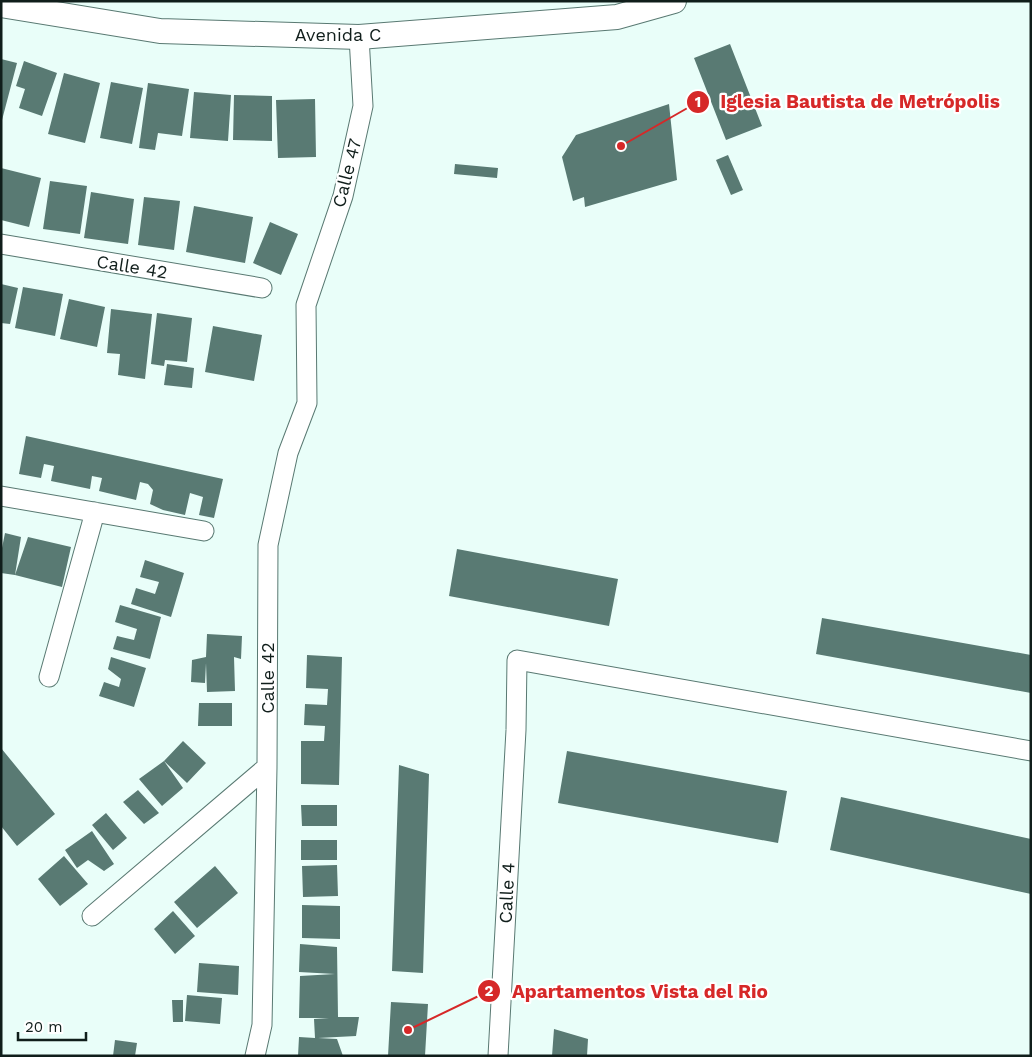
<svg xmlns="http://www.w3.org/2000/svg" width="1032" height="1057" font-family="'Work Sans',sans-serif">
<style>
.building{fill:#597a73}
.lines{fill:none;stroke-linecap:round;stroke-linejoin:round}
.minor-casing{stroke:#597972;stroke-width:21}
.tertiary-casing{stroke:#597972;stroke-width:26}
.minor{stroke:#fff;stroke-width:19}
.tertiary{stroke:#fff;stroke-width:24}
.labels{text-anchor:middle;stroke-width:4.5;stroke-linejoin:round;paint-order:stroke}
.street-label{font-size:18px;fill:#101e1b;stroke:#fff}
.leader{fill:none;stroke:#d62828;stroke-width:2}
.callout-dot{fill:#d62828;stroke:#fff;stroke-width:2}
.mark-label{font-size:15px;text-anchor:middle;font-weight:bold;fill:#fff}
.callout-label{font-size:19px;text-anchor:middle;font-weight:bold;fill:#d62828;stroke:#fff;stroke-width:4.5;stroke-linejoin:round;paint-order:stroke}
</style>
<rect width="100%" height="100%" fill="#e9fef9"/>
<path class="building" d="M730 44 762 126 726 140 694 58Z
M1 59 17 63 2 120H1Z
M24 61 57 73 42 116 19 108 25 89 16 86Z
M64 73 100 83 85 143 48 134Z
M111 82 143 88 132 144 100 138Z
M148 83 189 89 182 136 158 133 155 150 139 148Z
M194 92 231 95 228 141 190 138Z
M234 95 272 96V141L233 140Z
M315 99 316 157 278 158 276 100Z
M669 104 677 180 585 207 584 197 573 201 562 157 576 135Z
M728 155 743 190 731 195 716 160Z
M455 164 498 168 497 178 454 174Z
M1 168 41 178 29 227 1 220Z
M50 181 87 186 80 234 43 229Z
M91 192 134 199 128 244 84 238Z
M144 197 180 201 174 250 138 245Z
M194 206 253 217 245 263 186 252Z
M270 222 298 234 281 275 253 263Z
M1 284 18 288 10 324 1 323Z
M23 287 63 294 55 336 15 328Z
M69 299 105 307 97 347 60 339Z
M111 309 152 314 145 379 118 375 120 354 107 353Z
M157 313 192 318 187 362 165 360 164 366 151 364Z
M213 326 262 335 254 381 205 372Z
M167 364 194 368 192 388 164 385Z
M26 436 223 479 214 518 199 515 203 497 190 493 185 515 163 510 150 504 153 490 148 484 140 482 136 500 99 491 102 478 92 476 90 489 51 481 54 466 44 464 41 478 19 474Z
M5 533 21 537 15 575 1 573V553Z
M28 537 71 547 62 587 15 575Z
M457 549 618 579 609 626 449 596Z
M145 560 184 573 171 617 131 604 136 588 155 594 159 582 140 577Z
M120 605 161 617 150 659 113 649 117 636 134 640 137 629 115 622Z
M822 618 1031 655V693L816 654Z
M207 634 242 636 241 659 234 657 235 691 207 692 206 663 205 683 191 682 192 660 206 657Z
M307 655 342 657 339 785 301 784V741H324L325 726 304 725 305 704 327 705 328 689 306 688Z
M111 657 146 668 134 707 99 696 104 682 119 687 121 679 108 669Z
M199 703H232V726H198Z
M183 741 206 763 187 783 164 761Z
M1 748 55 814 17 846 1 826Z
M567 751 787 791 778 843 558 803Z
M164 761 183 788 162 806 139 779Z
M399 765 429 774 423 973 392 971Z
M138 790 159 813 144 824 123 802Z
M841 797 1031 839V894L830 850Z
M301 805H337V826H302Z
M106 813 127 838 113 850 92 825Z
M92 831 114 864 104 871 88 860 77 868 65 850Z
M301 840H337V860H301Z
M64 856 88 884 60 906 38 879Z
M337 865 338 896 303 897 302 866Z
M215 866 238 893 197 928 174 902Z
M302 905 340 906V939L302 938Z
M173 911 195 936 175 954 154 929Z
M300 944 337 947 338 1017H359L356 1036 318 1038 337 1039 343 1056H298L299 1037 315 1038 314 1019 329 1018H299L300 976 335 974 299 972Z
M199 963 239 966 238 995 197 992Z
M187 995 222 998 220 1024 185 1021Z
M172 1000H183V1022H173Z
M391 1002 428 1004 425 1056H388Z
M554 1029 588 1039 587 1056H552Z
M115 1040 137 1043 135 1056H113Z"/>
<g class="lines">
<g class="minor-casing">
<path id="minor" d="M1 244 262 288
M1 496 204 531
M49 677 95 512
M92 916 267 767
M255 1056 262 1025 267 767 268 545 288 453 307 403 306 305 343 196 363 106 359 37
M498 1056 516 730 517 660 1031 751"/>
</g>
<g class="tertiary-casing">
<path id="tertiary" d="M1 5 160 31 359 37 617 17 674 1"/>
</g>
<use href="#minor" class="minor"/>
<use href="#tertiary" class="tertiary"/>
</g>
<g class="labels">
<g class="street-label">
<text x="338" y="41">Avenida C</text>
<text transform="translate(347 173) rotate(-76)" y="6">Calle 47</text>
<text transform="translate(132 267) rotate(9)" y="6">Calle 42</text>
<text transform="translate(268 678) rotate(-90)" y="6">Calle 42</text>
<text transform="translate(507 893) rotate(-87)" y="6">Calle 4</text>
</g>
</g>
<path class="leader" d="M621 146L698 102M408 1030L489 991"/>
<g class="callout-dot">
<circle cx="621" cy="146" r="5"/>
<circle cx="408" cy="1030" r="5"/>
<circle cx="698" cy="102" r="12"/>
<circle cx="489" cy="991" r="12"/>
</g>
<g class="mark-label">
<text x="698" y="107">1</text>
<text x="489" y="996">2</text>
</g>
<g class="callout-label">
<text x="860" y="108">Iglesia Bautista de Metrópolis</text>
<text x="640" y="998">Apartamentos Vista del Rio</text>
</g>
<rect width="1032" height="1057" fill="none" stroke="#101e1b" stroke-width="5"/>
<path d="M18 1032v8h68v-8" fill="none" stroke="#101e1b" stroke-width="2.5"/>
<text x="25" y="1032" font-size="15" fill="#101e1b" stroke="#ffffff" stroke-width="4" paint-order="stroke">20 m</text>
</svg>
